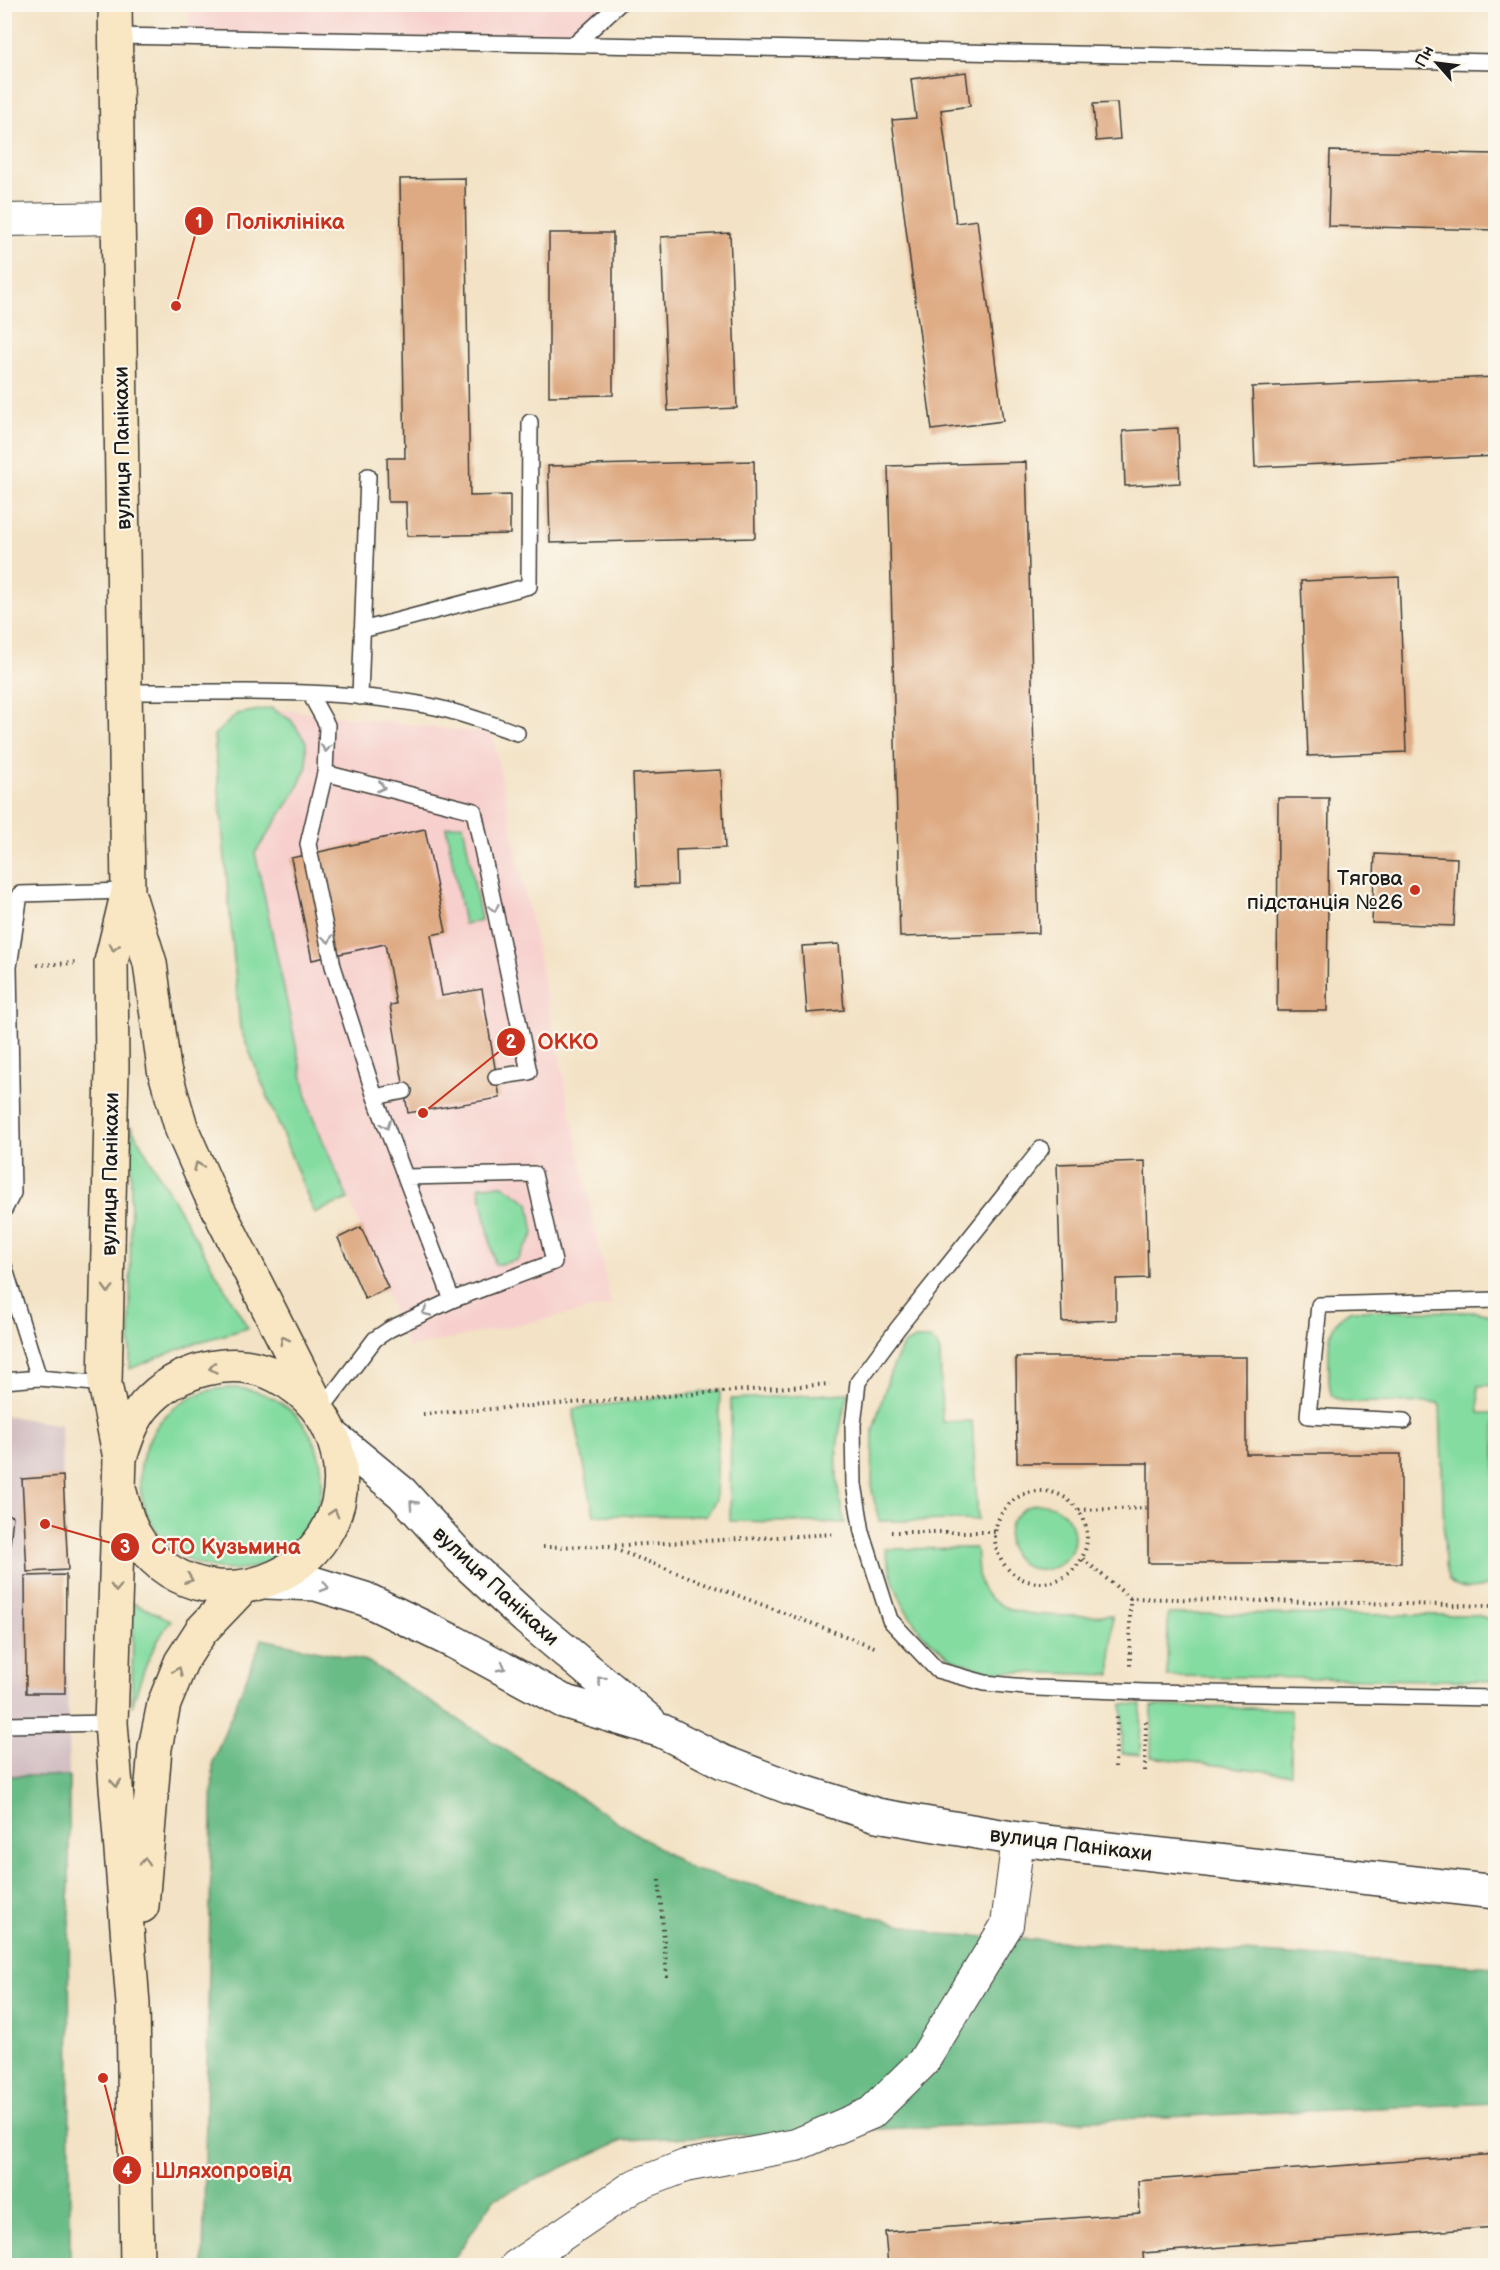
<svg xmlns="http://www.w3.org/2000/svg" width="1500" height="2270" font-family="'Balsamiq Sans',sans-serif">
<style>
.built{fill:#f7d0cd}
.industrial{fill:#d2bec3}
.green{fill:#84dca1;stroke:#507c5e;stroke-width:1.5}
.forest{fill:#6bbc87;stroke:#446c52;stroke-width:1.5}
.building{fill:#deaa83}
.lines{fill:none;stroke-linecap:round;stroke-linejoin:round}
.service-casing{stroke:#3c3a35;stroke-width:18}
.minor-casing{stroke:#3c3a35;stroke-width:34}
.tertiary-casing{stroke:#3c3a35;stroke-width:36}
.secondary-casing{stroke:#3c3a35;stroke-width:36}
.path{stroke:#3c3a35;stroke-width:4;stroke-dasharray:1.5 4.5;stroke-linecap:butt}
.service{stroke:#fff;stroke-width:15}
.minor{stroke:#fff;stroke-width:32}
.tertiary{stroke:#fff;stroke-width:33}
.secondary{stroke:#f9e7c3;stroke-width:33}
.oneway{stroke:#999}
.oneway2{stroke:#968c78}
.poi-dot{fill:#c8321e;stroke:#fbf7ec;stroke-width:2}
.labels{text-anchor:middle;stroke-width:4.5;stroke-linejoin:round;paint-order:stroke}
.street-label{font-size:21px;fill:#1c1c1c;stroke:#fbf7ec}
.poi-label{font-size:21px;fill:#1c1c1c;stroke:#fbf7ec;text-anchor:end}
.leader{fill:none;stroke:#c8321e;stroke-width:2}
.callout-dot{fill:#c8321e;stroke:#fbf7ec;stroke-width:2}
.mark-label{font-size:18px;text-anchor:middle;font-weight:bold;fill:#fff}
.callout-label{font-size:22px;text-anchor:middle;font-weight:bold;fill:#c8321e;stroke:#fbf7ec;stroke-width:4.5;stroke-linejoin:round;paint-order:stroke}
</style>
<rect width="100%" height="100%" fill="#fbf7ec"/>
<filter id="ink" filterUnits="userSpaceOnUse"><feTurbulence type="fractalNoise" baseFrequency=".0167" numOctaves="2"/><feDisplacementMap in="SourceGraphic" scale="12" xChannelSelector="R" yChannelSelector="G"/><feConvolveMatrix kernelMatrix="1 2 1 2 8 2 1 2 1" color-interpolation-filters="sRGB"/></filter>
<filter id="wash" filterUnits="userSpaceOnUse"><feTurbulence type="fractalNoise" baseFrequency=".008" numOctaves="4" result="noise"/><feDisplacementMap in="SourceGraphic" scale="24" xChannelSelector="R" yChannelSelector="G"/><feGaussianBlur stdDeviation="1.35" result="paint"/><feColorMatrix in="noise" values="0 0 0 0 0 0 0 0 0 0 0 0 0 0 0 0 0 1.4 0 .05"/><feComposite in="paint" operator="in"/></filter>
<g filter="url(#wash)">
<rect width="100%" height="100%" fill="#f3e2c5"/>
<path class="built" d="M189 5H619L575 44 189 38Z
M271 708 492 734 611 1305 408 1348 349 1199 314 1213 240 1028 214 735 237 714Z"/>
<path class="industrial" d="M4 1415 61 1425 69 1776H5Z"/>
<path class="green" d="M271 708 291 720 306 742 307 766 295 793 255 853 310 1111 348 1199 314 1213 240 1028 214 735 237 714Z
M463 824 481 920 464 924 446 827Z
M131 1127 248 1328 189 1345 130 1369Z
M503 1185 529 1203 534 1234 517 1260 495 1265 479 1186Z
M1352 1310 1476 1312 1490 1315 1495 1319V1385L1478 1386 1479 1413H1495V1582C1483 1589 1458 1594 1449 1580 1447 1576 1446 1569 1445 1565L1440 1403 1343 1402 1332 1396C1328 1387 1329 1377 1329 1368 1328 1344 1327 1321 1352 1310Z
M915 1339H930L937 1345 940 1352 942 1422 972 1421 978 1520 879 1521 872 1491 873 1430 889 1376 903 1345Z
M140 1479a91 91 0 1 1 182 0a91 91 0 1 1-182 0Z
M720 1390 716 1500 706 1516 594 1515 573 1409Z
M849 1393C834 1441 832 1474 845 1523L730 1521 731 1399Z
M1008 1537a33 33 0 1 1 66 0a33 33 0 1 1-66 0Z
M976 1548C978 1562 976 1582 985 1593 1009 1623 1077 1615 1112 1615L1111 1675 986 1671 951 1658 922 1634 905 1609 893 1581 885 1549Z
M133 1603 171 1620C150 1650 142 1672 132 1707Z
M1168 1614 1476 1615 1487 1618 1495 1623V1681L1167 1676Z
M1122 1704 1141 1705 1140 1755 1122 1753Z
M1152 1706 1291 1709V1774L1151 1757Z"/>
<path class="forest" d="M262 1639 367 1661 691 1869 939 1934 1495 1967V2103L623 2140 494 2199 450 2265 203 2266 213 1761Z
M5 1776H69L70 2265H5Z"/>
<g id="blocks">
<path class="building" d="M966 72 970 106 941 110 956 223 977 220 1003 421 932 430 892 120 916 118 911 79Z
M1117 103 1120 139 1096 141 1093 104Z
M1330 151 1496 154V230L1328 226Z
M465 178 470 496 510 495V534L407 536 406 502H388L387 458H405L400 179Z
M549 233H613V395L549 396Z
M730 233 737 408 668 411 661 237Z
M1496 377V456L1255 467 1252 387Z
M1178 428 1180 483 1125 486 1123 431Z
M754 461 755 538 550 543 548 466Z
M1026 462 1039 933 900 937 888 466Z
M1399 577 1406 752 1308 756 1301 581Z
M721 770 725 848 676 850 677 885 637 886 633 774Z
M1278 798H1329L1327 1011H1277Z
M425 829 446 932 431 935 442 996 482 989 500 1098 408 1113 390 1005 396 1004 385 944 312 960 291 858Z
M1375 854 1457 858 1454 926 1372 923Z
M839 944 844 1010 807 1013 802 946Z
M1145 1161 1148 1278 1116 1279V1320L1062 1322 1057 1164Z
M361 1227 388 1288 365 1299 338 1238Z
M1016 1357H1246V1454H1401V1563H1148V1463H1017Z
M63 1476 68 1570 27 1572 22 1479Z
M4 1513 13 1516 6 1583H4Z
M66 1575 65 1693H26L25 1576Z
M1496 2154V2227L1143 2253 1144 2266H888L885 2232 1140 2213 1138 2181Z"/>
</g>
</g>
<g filter="url(#ink)">
<use href="#blocks" fill-opacity="0" stroke="#3c3a35" stroke-width="1.5"/>
<g class="lines">
<g class="service-casing">
<path id="service" d="M115 36 1496 62
M575 44 619 4
M362 630 529 586 530 422
M126 692C225 693 332 687 430 706 460 712 488 723 517 733
M310 694 327 725 325 773 308 844 333 966 375 1097 452 1300 390 1329 375 1339 320 1411
M360 697 368 476
M325 773 474 811 529 1072 496 1077
M375 1097 404 1091
M1041 1149 898 1328 858 1382 853 1425 854 1484 862 1532 890 1620 937 1670 985 1683 1036 1688 1146 1692 1496 1698
M406 1177 534 1174 554 1262 452 1300
M4 1210 13 1193 9 967 20 894 128 891
M4 1266 39 1378
M4 1381 39 1378 105 1384
M1404 1421 1308 1416 1319 1305 1496 1300
M4 1725 111 1723"/>
</g>
<g class="minor-casing">
<path id="minor" d="M4 220 118 218
M516 2266 634 2186 685 2166 796 2145 871 2113 923 2062 1007 1925 1018 1839"/>
</g>
<g class="tertiary-casing">
<path id="tertiary" d="M334 1437 402 1493 461 1558 526 1618 649 1721
M267 1582 316 1584 365 1599 454 1642 563 1701 662 1731 723 1762 791 1788 877 1815 1018 1839 1496 1892"/>
</g>
<g class="secondary-casing">
<path id="secondary" d="M115 4 128 891 111 962 112 1068 105 1384 120 1458
M128 892 150 963 164 1069 182 1130 209 1191 315 1400
M119 1488C124 1507 128 1527 140 1543 211 1638 366 1568 337 1451 329 1418 308 1392 277 1376 233 1354 177 1369 145 1405 132 1420 126 1440 120 1458L111 1723 133 2004 137 2266
M142 1906 155 1748 164 1704 181 1662 201 1631 242 1588"/>
</g>
<path class="path" d="M37 965 77 963
M423 1414 830 1384
M995 1537a46 46 0 1 1 92 0a46 46 0 1 1-92 0Z
M1079 1510 1148 1508
M891 1532H995
M543 1547 607 1546 835 1534
M609 1547 877 1648
M1083 1559 1130 1598 1496 1606
M1130 1598V1667
M1115 1767 1117 1717
M1145 1771 1146 1718
M659 1880 667 1977"/>
<use href="#service" class="service"/>
<use href="#minor" class="minor"/>
<use href="#tertiary" class="tertiary"/>
<use href="#secondary" class="secondary"/>
</g>
<defs><path id="oneway-chevron" d="M-2-3.5L2.5 0L-2 3.5" fill="none" stroke-width="1.6" stroke-linecap="round" stroke-linejoin="round" transform="scale(1.5)"/></defs>
<g class="oneway">
<use href="#oneway-chevron" transform="translate(326 748) rotate(93)"/>
<use href="#oneway-chevron" transform="translate(381 787) rotate(14)"/>
<use href="#oneway-chevron" transform="translate(494 908) rotate(78)"/>
<use href="#oneway-chevron" transform="translate(328 939) rotate(79)"/>
<use href="#oneway-chevron" transform="translate(386 1125) rotate(69)"/>
<use href="#oneway-chevron" transform="translate(426 1312) rotate(155)"/>
<use href="#oneway-chevron" transform="translate(413 1504) rotate(-132)"/>
<use href="#oneway-chevron" transform="translate(325 1587) rotate(16)"/>
<use href="#oneway-chevron" transform="translate(502 1667) rotate(28)"/>
<use href="#oneway-chevron" transform="translate(601 1680) rotate(-140)"/>
</g>
<g class="oneway2">
<use href="#oneway-chevron" transform="translate(114 947) rotate(103)"/>
<use href="#oneway-chevron" transform="translate(198 1166) rotate(-114)"/>
<use href="#oneway-chevron" transform="translate(108 1289) rotate(92)"/>
<use href="#oneway-chevron" transform="translate(284 1340) rotate(-117)"/>
<use href="#oneway-chevron" transform="translate(213 1368) rotate(171)"/>
<use href="#oneway-chevron" transform="translate(334 1513) rotate(-73)"/>
<use href="#oneway-chevron" transform="translate(189 1579) rotate(21)"/>
<use href="#oneway-chevron" transform="translate(116 1588) rotate(92)"/>
<use href="#oneway-chevron" transform="translate(178 1671) rotate(-67)"/>
<use href="#oneway-chevron" transform="translate(116 1783) rotate(86)"/>
<use href="#oneway-chevron" transform="translate(145 1862) rotate(-85)"/>
</g>
</g>
<circle class="poi-dot" cx="1415" cy="890" r="6"/>
<g class="labels">
<g class="street-label">
<text transform="translate(122 448) rotate(-91)" y="7">вулиця Панікахи</text>
<text transform="translate(110 1174) rotate(-89)" y="7">вулиця Панікахи</text>
<text transform="translate(496 1586) rotate(43)" y="7">вулиця Панікахи</text>
<text transform="translate(1071 1844) rotate(7)" y="7">вулиця Панікахи</text>
</g>
<g class="poi-label">
<text x="1403" y="885">Тягова<tspan x="1403" dy="24">пiдстанцiя №26</tspan></text>
</g>
</g>
<path class="leader" d="M176 306L199 221M423 1113L511 1042M45 1524L125 1547M103 2078L127 2170"/>
<g class="callout-dot">
<circle cx="176" cy="306" r="6"/>
<circle cx="423" cy="1113" r="6"/>
<circle cx="45" cy="1524" r="6"/>
<circle cx="103" cy="2078" r="6"/>
<circle cx="199" cy="221" r="15"/>
<circle cx="511" cy="1042" r="15"/>
<circle cx="125" cy="1547" r="15"/>
<circle cx="127" cy="2170" r="15"/>
</g>
<g class="mark-label">
<text x="199" y="228">1</text>
<text x="511" y="1048">2</text>
<text x="125" y="1553">3</text>
<text x="127" y="2177">4</text>
</g>
<g class="callout-label">
<text x="285" y="229">Поліклініка</text>
<text x="568" y="1049">ОККО</text>
<text x="226" y="1554">СТО Кузьмина</text>
<text x="223" y="2178">Шляхопровід</text>
</g>
<rect width="1500" height="2270" fill="none" stroke="#fbf7ec" stroke-width="24"/>
<g transform="translate(1437 63) rotate(298)" stroke="#fbf7ec" stroke-width="4.5" paint-order="stroke">
<path d="M0-4.5L10 22L0 15L-10 22Z" fill="#1c1c1c"/>
<text y="-9" font-size="16" font-weight="bold" text-anchor="middle" fill="#1c1c1c">Пн</text>
</g>
</svg>
